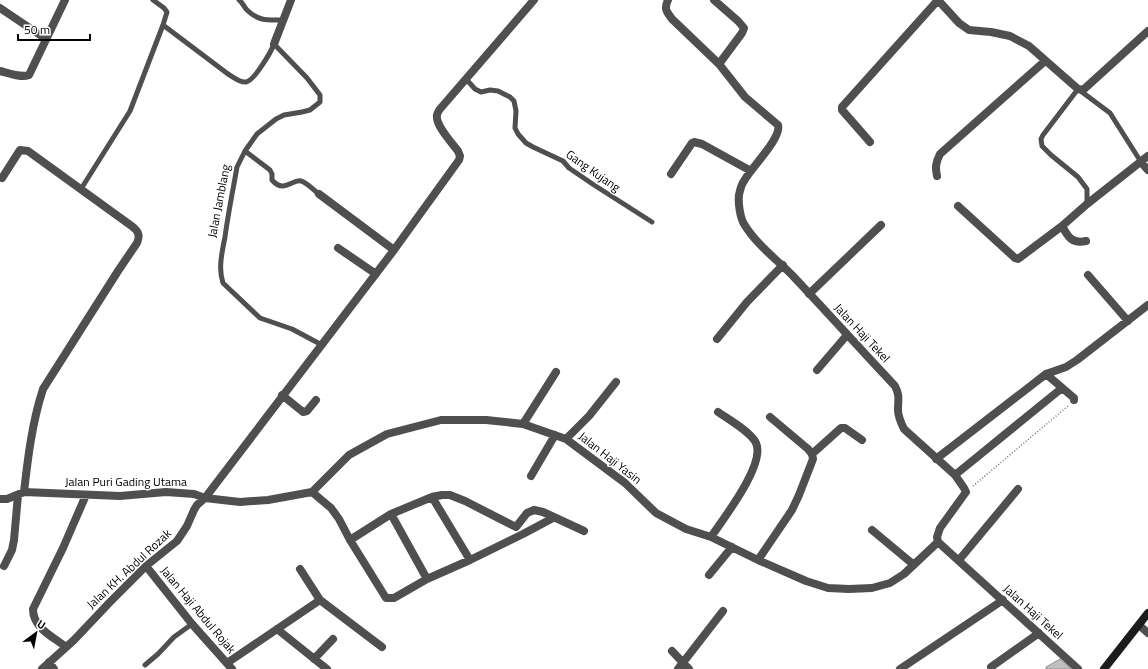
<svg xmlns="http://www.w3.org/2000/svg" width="1148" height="669" font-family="'Titillium Web',sans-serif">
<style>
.building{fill:#bfbfbf;stroke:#939393}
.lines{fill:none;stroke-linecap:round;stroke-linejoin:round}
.path{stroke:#717171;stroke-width:1.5;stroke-dasharray:1 2;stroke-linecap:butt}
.lane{stroke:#4f4f4f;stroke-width:5}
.street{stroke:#4f4f4f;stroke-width:8}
.secondary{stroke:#1c1c1c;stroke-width:8}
.labels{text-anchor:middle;stroke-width:3;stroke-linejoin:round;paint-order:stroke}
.street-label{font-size:12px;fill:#000;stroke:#fff}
</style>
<rect width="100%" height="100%" fill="#fff"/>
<path class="building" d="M1060 659 1071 669H1046V667Z"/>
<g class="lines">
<path class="path" d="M973 486 1068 406"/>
<path class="lane" d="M239 0C243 3 244 7 247 10 259 22 269 20 284 20
M163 25 228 74C233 77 240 83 246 82 254 81 271 52 274 44L307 78 320 95V102L310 110 302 112 284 115 276 119 257 134 245 151 237 167C233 190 228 214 225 237 222 252 218 269 223 283L260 318 292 329 322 345
M466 79 475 89 481 92 490 90 498 91 510 97 514 101 516 111 515 128 518 134 526 143 533 147 563 161 569 168 594 185 652 222
M245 151 270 170 272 174V180C284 194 292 179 301 181 306 182 315 191 319 194
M81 189 130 111 163 25 167 12 164 8 153 0
M1087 204V189L1078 177 1051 155 1042 146 1041 139 1043 135 1078 89 1110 113 1141 162
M145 665 158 654 174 637 192 624"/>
<path class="street" d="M668 0C664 9 666 11 672 19L719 64 745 97 778 125C782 138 750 169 744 181 741 185 740 190 739 195 738 203 740 217 744 224 756 244 776 259 792 275 827 312 861 350 895 386 900 396 898 399 898 410 898 417 901 423 904 429L955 475 964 488 966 492 940 528 937 537 938 542 1078 669
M714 0 738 21 744 28 742 33 719 64
M938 0 959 23 969 30 991 32 1010 36 1029 46 1078 89 1083 90 1148 31
M0 8 46 39
M274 44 291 0
M0 71C8 73 21 78 29 75L65 0
M870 142 842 110V107L938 0
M1141 162 1148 170
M671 174 692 143 694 142 702 144 751 171
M937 176C935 167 936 162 940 154L1045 61
M2 178 20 150 28 151 133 227C139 232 140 236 137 243L118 271 43 389C32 423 28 457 24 492
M319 194 394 250
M958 206 1015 258 1018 259 1062 226 1087 204 1148 156
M1062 226C1068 237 1072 244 1086 241
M338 248 376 274
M1088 275 1128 321
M809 294 881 225
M717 339 747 302 783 265
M817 370 847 335
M1046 374 1066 367 1077 360 1148 305
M282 395 303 412 307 411 316 400
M523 424 556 372
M566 439 589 416 616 382
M812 454 841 428H845L862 440
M936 459 1046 374 1074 398V400
M955 475 1062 388
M531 476 555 435
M312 492 331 508 339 519 350 540 386 598H394L427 579 470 560 523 534 553 518
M432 497 470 560
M0 499H7L24 492 120 496 166 492 194 494 205 498 240 502 268 500 312 492 349 455 387 434 441 420H486L523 424 566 439 625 483 656 513 686 529 711 537 758 560 806 581 828 588 849 589 872 588 890 583 904 574 938 542
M391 514 427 579
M872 530 914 565
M711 537C723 519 766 464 756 443 751 432 728 419 718 412
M350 540 391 514 432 497 442 495H450L465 501 516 527 527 513 534 510 543 512 584 531
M758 560 792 510 799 495 813 459 812 454 808 449 770 417
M959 560 1018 489
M4 566 12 550 14 540 18 495
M146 566 192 624 232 669
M300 569 320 600 382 647
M709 575 732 547
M1139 625 1148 633
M277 629 327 669
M66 647C52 636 33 628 33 609L63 548 86 495
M672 651 689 669
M314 659 333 639
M49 662 54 669
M227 663 320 600
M991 667 1039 633
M42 669 74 640 110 602 146 566 177 541 187 526 194 510 197 505 205 498 394 250 459 160 460 156 458 151C452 143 435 125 437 115 437 114 439 110 440 109L534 0
M678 669 723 611
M900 669 1003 600"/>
<path class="secondary" d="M1104 669 1148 613"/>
</g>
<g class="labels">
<g class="street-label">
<text transform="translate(593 171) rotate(35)" y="4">Gang Kujang</text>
<text transform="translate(219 201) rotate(-79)" y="4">Jalan Jamblang</text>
<text transform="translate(862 333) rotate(47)" y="4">Jalan Haji Tekel</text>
<text transform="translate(610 458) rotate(38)" y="4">Jalan Haji Yasin</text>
<text x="126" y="486">Jalan Puri Gading Utama</text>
<text transform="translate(129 569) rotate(-43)" y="4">Jalan KH. Abdul Rozak</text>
<text transform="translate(198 610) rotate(50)" y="4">Jalan Haji Abdul Rojak</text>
<text transform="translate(1033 612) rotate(42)" y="4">Jalan Haji Tekel</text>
</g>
</g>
<g transform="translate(36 633) rotate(32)" stroke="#ffffff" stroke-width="3" paint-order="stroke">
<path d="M0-3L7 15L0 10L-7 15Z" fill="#000000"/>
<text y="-6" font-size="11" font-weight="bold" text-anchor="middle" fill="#000000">U</text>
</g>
<path d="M18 34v6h72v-6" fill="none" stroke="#000000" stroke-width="2"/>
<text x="24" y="34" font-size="12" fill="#000000" stroke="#ffffff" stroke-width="3" paint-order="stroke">50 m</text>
</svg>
